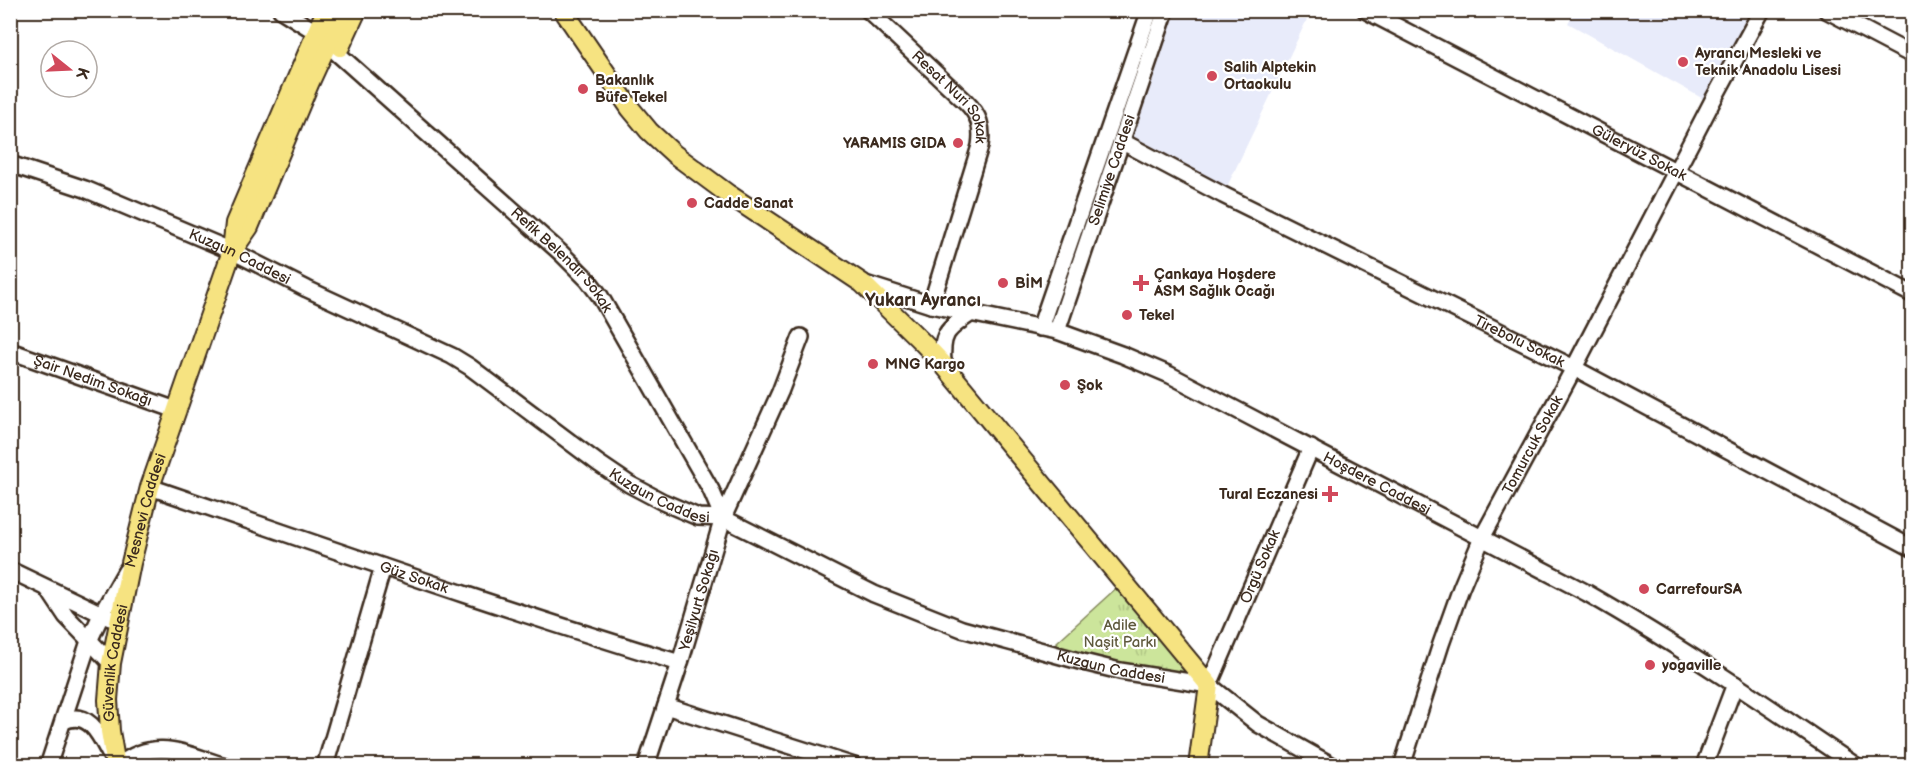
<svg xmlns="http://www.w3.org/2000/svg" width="1923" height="776" font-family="'Balsamiq Sans',sans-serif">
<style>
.built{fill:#e8ebfa}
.park{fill:url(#park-tufts);stroke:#84885c;stroke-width:1.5}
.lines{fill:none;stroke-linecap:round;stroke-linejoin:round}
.minor-casing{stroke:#3b2a1e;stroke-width:20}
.major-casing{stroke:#3b2a1e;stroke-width:22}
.minor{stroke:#fff;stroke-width:15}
.major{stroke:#f6e381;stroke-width:18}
.poi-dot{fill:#d1495b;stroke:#fff;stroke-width:2}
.labels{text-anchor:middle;stroke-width:4.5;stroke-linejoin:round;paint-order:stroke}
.poi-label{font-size:15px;font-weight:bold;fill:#3b2a1e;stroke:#fff;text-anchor:start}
.street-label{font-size:15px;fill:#3b2a1e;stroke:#fff}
.park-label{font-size:15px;fill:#5f593d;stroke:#fff}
.quarter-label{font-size:18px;font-weight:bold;fill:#3b2a1e;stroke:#fff}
</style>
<defs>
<pattern id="park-tufts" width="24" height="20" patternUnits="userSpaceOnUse" patternTransform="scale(1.5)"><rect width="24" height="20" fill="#cce59b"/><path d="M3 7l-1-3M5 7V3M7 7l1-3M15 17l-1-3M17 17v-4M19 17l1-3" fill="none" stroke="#b0c585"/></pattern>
</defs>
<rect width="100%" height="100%" fill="#fff"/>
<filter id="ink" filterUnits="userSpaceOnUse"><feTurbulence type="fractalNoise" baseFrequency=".0167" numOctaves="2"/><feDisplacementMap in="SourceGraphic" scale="12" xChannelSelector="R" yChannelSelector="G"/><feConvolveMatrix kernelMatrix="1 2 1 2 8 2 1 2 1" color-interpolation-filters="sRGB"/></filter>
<g filter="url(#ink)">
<path class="built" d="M1166 11H1311L1223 195 1121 141Z
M1575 11H1755L1707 101 1568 23Z"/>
<path class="park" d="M1123 582 1209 685 1046 652Z"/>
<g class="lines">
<g class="minor-casing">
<g id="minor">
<path d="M281 10 316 32"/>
<path id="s1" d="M868 10 966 102C979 115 983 127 980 146L931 305"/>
<path id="s2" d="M1365 10 1912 294"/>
<path d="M1826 10 1912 55"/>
<path id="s3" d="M337 53 561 253 588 280 600 296 711 490 723 518"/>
<path id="s4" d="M1121 141 1223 195 1574 368 1912 548"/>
<path id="s5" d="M10 164 85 189 232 251 307 289 452 356 470 367 598 463 629 484 663 502 698 517 723 518 874 594 962 629 1083 662 1120 671 1209 685 1258 724 1333 766"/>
<path id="s6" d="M862 283 931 305 1057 331 1123 355 1170 375 1587 593C1680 646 1768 706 1856 766"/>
<path d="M1040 328 1150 10"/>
<path id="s7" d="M1057 331 1166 10"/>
<path id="s8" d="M10 351 176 410"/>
<path d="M943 364C941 334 946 330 970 314"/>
<path id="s9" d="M150 487C326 547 501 609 680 663"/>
<path d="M10 570 110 618"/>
<path d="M48 589 66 616 111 663"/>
<path id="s10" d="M1209 685 1311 448"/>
<path d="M666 706 854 766"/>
<path d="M64 721C90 709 101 738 112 758"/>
<path d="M48 766 89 641 102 613 126 571"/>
<path d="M118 766C156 736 184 754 225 766"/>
<path d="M325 766 383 567"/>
<path id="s11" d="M646 766 680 663 723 518 780 392 801 337"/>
<path id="s12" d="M1402 766 1441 644 1461 588 1482 538 1574 368 1713 100 1762 10"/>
<path d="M1704 766 1735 684"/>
</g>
</g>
<g class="major-casing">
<g id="major">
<path d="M563 10 630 108 649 131 674 154 728 194 862 283 923 343 943 364 1209 685 1198 766"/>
<path d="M340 47 357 10"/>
<path d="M233 250 249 227 309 84 343 10"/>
<path id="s13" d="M116 766 110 731 108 700 111 663 131 563 150 487 232 251 235 223 326 10"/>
</g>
</g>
<use href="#minor" class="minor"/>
<use href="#major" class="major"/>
</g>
</g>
<g class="poi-dot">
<circle cx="1683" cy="62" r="6"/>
<circle cx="1212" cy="76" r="6"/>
<circle cx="583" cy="89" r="6"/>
<circle cx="958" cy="143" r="6"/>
<circle cx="692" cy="203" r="6"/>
<circle cx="1003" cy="283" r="6"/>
<path d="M1138 274h6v6h6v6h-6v6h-6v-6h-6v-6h6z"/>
<circle cx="1127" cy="315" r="6"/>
<circle cx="873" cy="364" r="6"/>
<circle cx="1065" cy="385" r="6"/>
<path d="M1327 485h6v6h6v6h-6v6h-6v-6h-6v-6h6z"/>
<circle cx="1644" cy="589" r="6"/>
<circle cx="1650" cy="665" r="6"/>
</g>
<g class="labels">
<g class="poi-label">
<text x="1695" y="58">Ayrancı Mesleki ve<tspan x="1695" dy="17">Teknik Anadolu Lisesi</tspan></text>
<text x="1224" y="72">Salih Alptekin<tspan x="1224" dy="17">Ortaokulu</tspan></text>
<text x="595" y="85">Bakanlık<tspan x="595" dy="17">Büfe Tekel</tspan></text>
<text x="946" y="148" text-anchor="end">YARAMIS GIDA</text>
<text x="704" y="208">Cadde Sanat</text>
<text x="1154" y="279">Çankaya Hoşdere<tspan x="1154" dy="17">ASM Sağlık Ocağı</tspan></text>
<text x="1015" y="288">BİM</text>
<text x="1139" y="320">Tekel</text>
<text x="885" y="369">MNG Kargo</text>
<text x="1077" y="390">Şok</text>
<text x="1318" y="499" text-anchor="end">Tural Eczanesi</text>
<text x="1656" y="594">CarrefourSA</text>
<text x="1662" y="670">yogaville</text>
</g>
<g class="street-label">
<text dy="5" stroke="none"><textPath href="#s1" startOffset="122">Resat Nuri Sokak</textPath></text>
<text dy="5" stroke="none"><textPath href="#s2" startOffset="309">Güleryüz Sokak</textPath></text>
<text dy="5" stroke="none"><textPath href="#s7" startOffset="170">Selimiye Caddesi</textPath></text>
<text dy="5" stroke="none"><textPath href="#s5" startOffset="248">Kuzgun Caddesi</textPath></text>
<text dy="5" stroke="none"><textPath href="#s3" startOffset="306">Refik Belendir Sokak</textPath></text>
<text dy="5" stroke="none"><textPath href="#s4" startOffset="446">Tirebolu Sokak</textPath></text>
<text dy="5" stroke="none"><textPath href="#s8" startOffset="88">Şair Nedim Sokağı</textPath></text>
<text dy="5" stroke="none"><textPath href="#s12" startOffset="348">Tomurcuk Sokak</textPath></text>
<text dy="5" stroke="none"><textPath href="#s6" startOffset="556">Hoşdere Caddesi</textPath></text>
<text dy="5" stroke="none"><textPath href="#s5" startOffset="734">Kuzgun Caddesi</textPath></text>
<text dy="5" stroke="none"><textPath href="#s13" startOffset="260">Mesnevi Caddesi</textPath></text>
<text dy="5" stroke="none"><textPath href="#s10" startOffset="129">Örgü Sokak</textPath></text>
<text dy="5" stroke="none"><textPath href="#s9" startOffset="279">Güz Sokak</textPath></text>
<text dy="5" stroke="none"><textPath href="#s11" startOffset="174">Yeşilyurt Sokağı</textPath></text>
<text dy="5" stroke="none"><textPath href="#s13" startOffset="104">Güvenlik Caddesi</textPath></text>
<text dy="5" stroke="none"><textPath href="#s5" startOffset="1220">Kuzgun Caddesi</textPath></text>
</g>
<g class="park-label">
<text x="1120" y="630">Adile<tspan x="1120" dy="17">Naşit Parkı</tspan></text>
</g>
<g class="quarter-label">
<text x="923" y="306">Yukarı Ayrancı</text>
</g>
</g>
<rect width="1923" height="776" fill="none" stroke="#fff" stroke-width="36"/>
<rect x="18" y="18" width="1887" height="740" fill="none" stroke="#3b2a1e" stroke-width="2" filter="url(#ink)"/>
<g transform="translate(69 69) rotate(108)"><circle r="28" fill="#ffffff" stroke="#b1aaa5" stroke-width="1.5"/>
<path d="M0-4.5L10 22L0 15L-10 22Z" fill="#d1495b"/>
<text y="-9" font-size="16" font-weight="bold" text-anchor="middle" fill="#3b2a1e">K</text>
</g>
</svg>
